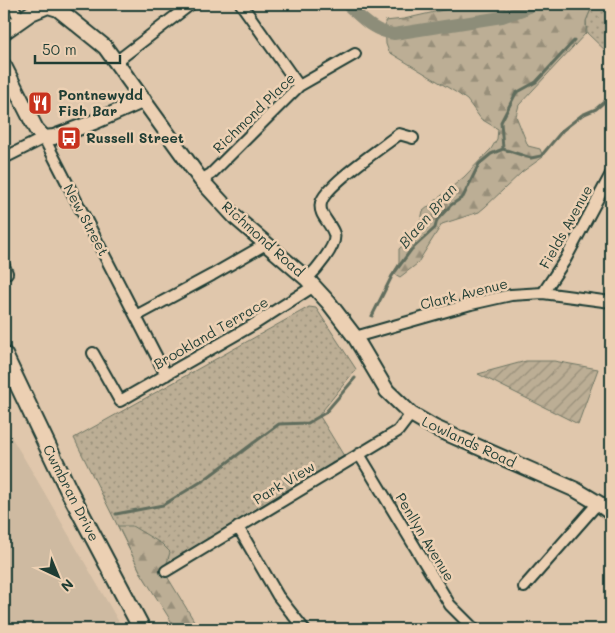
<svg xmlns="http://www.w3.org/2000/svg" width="615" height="633" font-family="Mali,sans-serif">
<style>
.built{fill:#cebaa1}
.grass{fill:url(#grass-dots);stroke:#6e7664}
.forest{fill:url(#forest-firs);stroke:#6e7664}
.garden{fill:url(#garden-furrows);stroke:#6e7664}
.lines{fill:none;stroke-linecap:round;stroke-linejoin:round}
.stream{stroke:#616d5d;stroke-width:3}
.canal{stroke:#8d8d79;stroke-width:12}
.street-casing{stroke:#1f3d34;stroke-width:14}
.secondary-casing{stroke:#1f3d34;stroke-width:18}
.primary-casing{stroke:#1f3d34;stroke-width:20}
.street{stroke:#ecd0b3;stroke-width:10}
.secondary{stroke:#ecd0b3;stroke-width:14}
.primary{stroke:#ecd0b3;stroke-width:16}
.labels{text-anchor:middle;stroke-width:5;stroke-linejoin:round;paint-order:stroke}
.poi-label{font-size:14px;font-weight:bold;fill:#1f3d34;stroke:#ecd0b3;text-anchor:start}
.street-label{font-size:14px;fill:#1f3d34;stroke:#ecd0b3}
.water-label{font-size:15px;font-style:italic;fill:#30493e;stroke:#ecd0b3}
</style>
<defs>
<pattern id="grass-dots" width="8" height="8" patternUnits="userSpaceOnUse" patternTransform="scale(1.25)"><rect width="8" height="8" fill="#bcae95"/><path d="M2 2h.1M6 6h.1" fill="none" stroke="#988f7a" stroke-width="1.8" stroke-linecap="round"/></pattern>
<pattern id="forest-firs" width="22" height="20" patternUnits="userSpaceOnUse" patternTransform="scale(1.25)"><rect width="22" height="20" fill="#bcae95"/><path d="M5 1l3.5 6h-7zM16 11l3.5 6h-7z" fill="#988f7a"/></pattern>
<pattern id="garden-furrows" width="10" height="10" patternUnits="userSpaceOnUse" patternTransform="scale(1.25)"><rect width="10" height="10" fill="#bcae95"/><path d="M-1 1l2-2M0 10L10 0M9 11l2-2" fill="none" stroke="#988f7a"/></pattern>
</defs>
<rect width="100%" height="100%" fill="#e0c7ac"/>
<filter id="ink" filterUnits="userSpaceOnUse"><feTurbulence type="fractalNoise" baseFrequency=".02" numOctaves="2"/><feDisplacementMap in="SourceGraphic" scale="10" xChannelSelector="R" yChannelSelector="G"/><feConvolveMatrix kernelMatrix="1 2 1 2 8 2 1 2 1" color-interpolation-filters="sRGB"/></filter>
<g filter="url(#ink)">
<path class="built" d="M4 425 33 473 123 629H4Z"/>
<path class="grass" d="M594 4H611V56L587 33 586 20Z
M309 307 316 308 356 369 319 415 344 456 161 567 141 573 74 438Z"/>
<path class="forest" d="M462 4H593L586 21V33L519 105 516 116 528 146 540 149 543 157 522 172 485 207 479 212 442 224 417 264 400 277 393 273 399 263V249L410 238 421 220 423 211 464 177 491 149 497 139 498 129 481 119 467 100 457 93 389 52 386 44 385 21 404 19 452 8Z
M118 526H132L162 544 170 552 167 563 162 568 199 629H176L141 573Z"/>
<path class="garden" d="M526 361H554L598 369 578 424 478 374Z"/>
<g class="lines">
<path class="stream" d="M503 149 501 122 516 93 536 82 574 41
M372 316 392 276 411 250 435 228 437 220 451 205 463 197 479 164 491 154 503 149 531 158 541 156 563 130 582 115 596 109 611 96
M116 514 163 505 204 480 279 424 308 423 325 413 355 378"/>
<path class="canal" d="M346 4C361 17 373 32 394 34L502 17 525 9 533 4"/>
<g class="street-casing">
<path id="street" d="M12 4 20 20
M241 4 299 86
M117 61 191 4
M4 158 44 138 166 375
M201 180 211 174 299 86 355 54
M4 266 7 273
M307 279C315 271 338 245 334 234 331 223 318 215 321 203 325 185 383 147 399 134L413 138
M543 293 565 260 611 174
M136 316 212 275 266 244
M355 337 471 304 511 295 543 293 611 302
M93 353 120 401 253 325 314 286
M359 454 450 605 474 629
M238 527 278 596 304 629
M166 571 398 431 411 414
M524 587 598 503"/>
</g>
<g class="secondary-casing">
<path id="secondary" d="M4 32 31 13 48 6 58 9 105 47 201 180 236 218 307 279 329 303 355 337 387 391 411 414 435 428 576 490 598 503 611 513
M4 66 36 129 44 138 54 137 94 122 144 100"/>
</g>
<g class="primary-casing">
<path id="primary" d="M4 355 68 489 142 629"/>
</g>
<use href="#street" class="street"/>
<use href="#secondary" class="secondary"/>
<use href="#primary" class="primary"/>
</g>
</g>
<defs>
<g id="restaurant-square" transform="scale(1.25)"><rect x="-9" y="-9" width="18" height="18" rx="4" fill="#c8321e" stroke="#ecd0b3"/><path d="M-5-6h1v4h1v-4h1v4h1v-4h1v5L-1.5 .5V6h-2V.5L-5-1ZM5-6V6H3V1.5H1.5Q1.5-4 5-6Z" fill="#fff"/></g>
<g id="bus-square" transform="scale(1.25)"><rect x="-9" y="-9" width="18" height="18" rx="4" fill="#c8321e" stroke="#ecd0b3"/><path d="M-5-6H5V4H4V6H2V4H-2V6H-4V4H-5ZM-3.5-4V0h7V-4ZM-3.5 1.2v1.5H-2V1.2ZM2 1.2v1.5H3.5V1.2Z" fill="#fff"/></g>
</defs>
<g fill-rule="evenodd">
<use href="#restaurant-square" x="40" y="103"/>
<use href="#bus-square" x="69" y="138"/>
</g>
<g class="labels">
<g class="poi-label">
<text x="58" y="100">Pontnewydd<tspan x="58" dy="16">Fish Bar</tspan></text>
<text x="86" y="143">Russell Street</text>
</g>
<g class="street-label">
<text transform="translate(254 113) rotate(-44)" y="5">Richmond Place</text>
<text transform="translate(86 220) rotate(62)" y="5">New Street</text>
<text transform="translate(566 227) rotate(-61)" y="5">Fields Avenue</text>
<text transform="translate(263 239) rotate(42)" y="5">Richmond Road</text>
<text transform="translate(464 294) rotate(-14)" y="5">Clark Avenue</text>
<text transform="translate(211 333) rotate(-30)" y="5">Brookland Terrace</text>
<text transform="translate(469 442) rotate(25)" y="5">Lowlands Road</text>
<text transform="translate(284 483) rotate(-31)" y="5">Park View</text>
<text transform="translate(71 493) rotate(63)" y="5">Cwmbran Drive</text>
<text transform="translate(425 537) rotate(59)" y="5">Penllyn Avenue</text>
</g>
<g class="water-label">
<text transform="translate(428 216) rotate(-49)" y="5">Blaen Bran</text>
</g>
</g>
<rect width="615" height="633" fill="none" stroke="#ecd0b3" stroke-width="20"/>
<rect x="10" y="10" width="595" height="613" fill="none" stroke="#1f3d34" stroke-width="2" filter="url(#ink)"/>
<g transform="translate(58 576) rotate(136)" stroke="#ecd0b3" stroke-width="4" paint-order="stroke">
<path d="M0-4L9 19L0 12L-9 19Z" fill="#1f3d34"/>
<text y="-8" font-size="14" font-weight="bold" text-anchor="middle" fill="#1f3d34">N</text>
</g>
<path d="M35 55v8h85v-8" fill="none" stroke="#1f3d34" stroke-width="2.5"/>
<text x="42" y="55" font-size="15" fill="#1f3d34" stroke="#ecd0b3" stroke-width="4" paint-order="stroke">50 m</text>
</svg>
